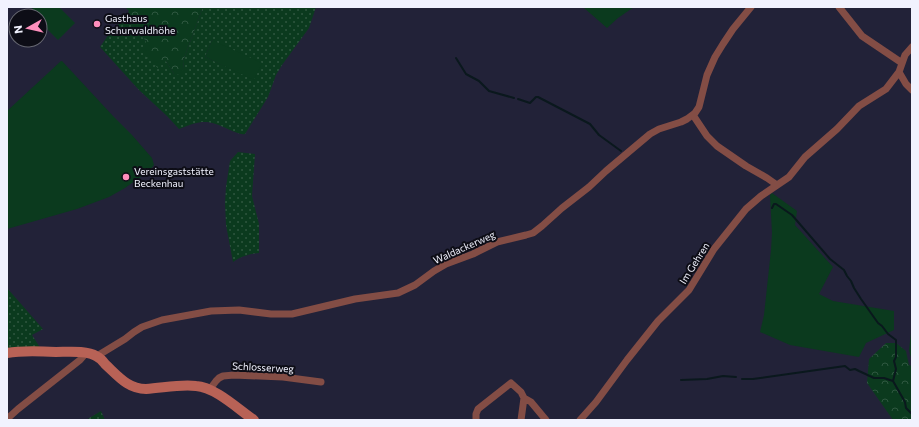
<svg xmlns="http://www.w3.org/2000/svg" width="919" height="427" font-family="Commissioner,sans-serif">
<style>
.grass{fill:url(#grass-dots);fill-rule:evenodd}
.forest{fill:url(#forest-crowns)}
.garden{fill:#0b3a1e}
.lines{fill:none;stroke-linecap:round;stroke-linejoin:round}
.stream{stroke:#0a181d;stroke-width:2}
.street{stroke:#834d45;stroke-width:7}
.secondary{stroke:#b86256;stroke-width:10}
.poi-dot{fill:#fe8ebc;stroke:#0d0d16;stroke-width:1.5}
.labels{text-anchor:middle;stroke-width:4;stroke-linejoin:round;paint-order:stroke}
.poi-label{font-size:10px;fill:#f1f2fe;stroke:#0d0d16;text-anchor:start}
.street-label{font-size:10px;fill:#f1f2fe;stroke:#0d0d16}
</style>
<defs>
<pattern id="grass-dots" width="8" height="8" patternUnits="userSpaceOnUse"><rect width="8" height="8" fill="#0b3a1e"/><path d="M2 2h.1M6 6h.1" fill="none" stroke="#2f5740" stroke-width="1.8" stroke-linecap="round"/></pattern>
<pattern id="forest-crowns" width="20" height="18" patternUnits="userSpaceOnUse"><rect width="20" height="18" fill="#0b3a1e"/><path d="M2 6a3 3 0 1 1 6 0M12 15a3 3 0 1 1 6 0" fill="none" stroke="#2f5740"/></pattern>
</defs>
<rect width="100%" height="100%" fill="#222238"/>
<path class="grass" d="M203 7H316L309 28 282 65 276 75 268 97 245 134C240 135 236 132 230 130 207 119 202 120 179 129L167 116 139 90 100 47 111 31 125 18 146 41 166 61 174 74 184 69 183 61ZM212 40 254 79 205 57Z
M238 152 255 154 252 196 259 224V253C250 254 241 256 233 262L226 225 225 203 226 187 230 161Z
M7 288 43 329 32 335 41 349 7 351Z
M101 411 105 420H86Z"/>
<path class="forest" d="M125 7H203L183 61 184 69 180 75 174 74 166 61 158 68 143 54 146 41 125 18 129 11Z
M886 343H896L906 351 909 365 912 366V420H893L867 383 869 359Z"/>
<path class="garden" d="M34 7H59L75 23 58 40 40 22V16H34L29 12Z
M583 7H634L618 18 607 28Z
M212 40 262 63 254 80 205 57Z
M61 61H62L113 116 132 135 152 158 154 165 150 170 125 188 109 197 77 209 7 229V111Z
M772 193 797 211 795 225 833 267 819 294 833 301 894 311V330L866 343 859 357 790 345 760 332 764 315 771 250 772 233 770 195Z
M912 293V362L909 350 911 333V299Z"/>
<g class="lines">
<path class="stream" d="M456 58 466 74 479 81 489 91 514 98
M518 99 530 103 536 97H538L590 124 599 135 621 151
M772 208 774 204H776L792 215 830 259 844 270 847 276 851 281 854 288 861 299 878 323 882 326 888 334 896 340V357L894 361 896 369 893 381 905 402 906 408 912 414
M742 379H753L845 366 850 370 855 369 859 371 874 378H884L893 381
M681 380 707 379 723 376 736 377"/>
<path class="street" d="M839 7 862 36 902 63
M899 72 906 84 912 90
M693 115 707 136 717 146 746 166 767 178 777 185
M97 356 125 339 134 332 142 327 162 320 211 311 239 310 271 314H292L355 299 398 293 415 285 434 271 446 264 473 254 497 242 526 235 533 233 542 226 562 208 589 187 606 171 650 134 659 129 681 122 687 119 695 113 699 107 707 75 715 57 723 44 733 29 751 7
M210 389 216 381 219 378 223 376 234 375 283 377 321 382
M7 419 18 409 80 360 86 353
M476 420V414L478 409 511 383 521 392 524 398 531 402 546 420
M521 420 524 398
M580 420 596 402 627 360 658 321 689 290 714 249 746 209 761 196 789 177 805 157 837 129 859 106 886 89 899 72 905 55 912 47"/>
<path class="secondary" d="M7 353C23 350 40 351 56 352 67 352 87 350 96 356 100 358 103 361 105 364 118 376 128 389 146 389 163 388 180 384 196 386 215 387 238 409 254 420"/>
</g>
<g class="poi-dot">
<circle cx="97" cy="24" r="4"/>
<circle cx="126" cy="177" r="4"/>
</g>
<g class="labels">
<g class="poi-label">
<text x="105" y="22">Gasthaus<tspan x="105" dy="12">Schurwaldhöhe</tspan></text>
<text x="134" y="175">Vereinsgaststätte<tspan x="134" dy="12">Beckenhau</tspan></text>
</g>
<g class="street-label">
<text transform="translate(464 247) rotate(-24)" y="4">Waldackerweg</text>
<text transform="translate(694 263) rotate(-58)" y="4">Im Gehren</text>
<text transform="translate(263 367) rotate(3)" y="4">Schlosserweg</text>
</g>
</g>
<rect width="919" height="427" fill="none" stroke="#f1f2fe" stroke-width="16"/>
<g transform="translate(28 28) rotate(262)"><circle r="19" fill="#0d0d16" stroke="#686973"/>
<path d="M0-3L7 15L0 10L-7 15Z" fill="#fe8ebc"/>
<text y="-6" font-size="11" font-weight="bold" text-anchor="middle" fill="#f1f2fe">N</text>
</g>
</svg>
